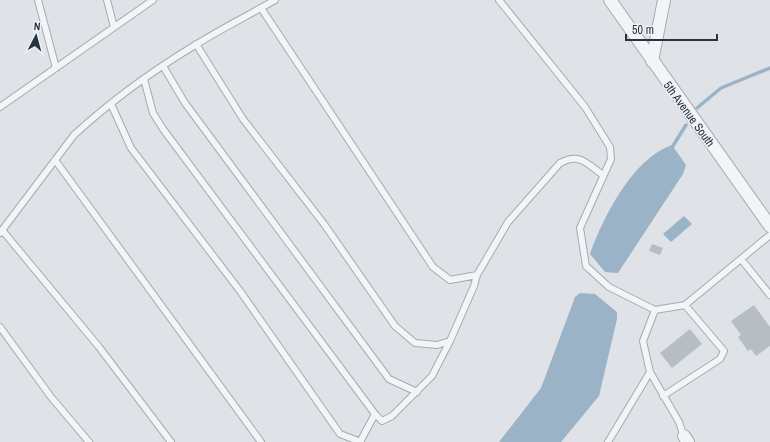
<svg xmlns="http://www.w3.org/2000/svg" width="770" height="442" font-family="'Archivo Narrow',sans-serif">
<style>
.water{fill:#9bb3c7}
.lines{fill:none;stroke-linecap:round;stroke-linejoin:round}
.stream{stroke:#9bb3c7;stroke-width:3.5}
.building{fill:#b7bdc5}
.service-casing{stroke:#a5aab2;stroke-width:8}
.minor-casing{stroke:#a5aab2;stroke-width:14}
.service{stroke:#f2f4f7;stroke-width:6}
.minor{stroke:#f2f4f7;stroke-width:12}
.labels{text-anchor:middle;stroke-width:3;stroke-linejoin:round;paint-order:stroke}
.street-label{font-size:12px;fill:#29323f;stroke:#eff2f6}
</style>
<rect width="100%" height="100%" fill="#dfe3e8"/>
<path class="water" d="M672 145 686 165 683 174 618 273 605 272 590 254C603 217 633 158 672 145Z
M684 216 692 224 671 242 663 234Z
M580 293 595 294 617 312V319L599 396 561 442H499L541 388 575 297Z"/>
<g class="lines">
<path class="stream" d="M697 108 721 88 770 68
M671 149 686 125"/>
</g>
<path class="building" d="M652 244 663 248 660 255 649 251Z
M754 305 770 327V346L756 356 751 349 748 351 738 337 741 335 731 321Z
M690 329 702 344 672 368 660 353Z"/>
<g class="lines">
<g class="service-casing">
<path id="service" d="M38 0 56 68
M107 0 114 27
M499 0 585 107 610 147 611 159 580 228 586 266 609 287 655 310
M261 8 433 267 450 280 477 275
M196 44 243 119 324 224 395 326 415 343 437 345 450 341
M163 66 185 103 389 379 417 392
M144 79 153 113 163 129 375 414
M111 104 131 148 240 291 340 434 361 442
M0 107 153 0
M55 160 261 442
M2 230 99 347 171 442
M0 233 74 135C110 102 151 72 192 47 219 30 247 16 275 0
M741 259 770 295
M0 327 51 397 89 442
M663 396 720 359 724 351 685 305
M684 437 679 422 650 372 643 341 655 310 685 305 770 235
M360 442 375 414 382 421 392 416 432 376 450 341 474 286 477 275 508 222 560 163C580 152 587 164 603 175
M608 442 650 372"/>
</g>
<g class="minor-casing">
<path id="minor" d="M610 0 770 226
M652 61 664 0
M684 436 688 442"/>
</g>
<use href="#service" class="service"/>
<use href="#minor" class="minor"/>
</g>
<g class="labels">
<g class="street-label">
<text transform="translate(689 114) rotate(54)" y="4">5th Avenue South</text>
</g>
</g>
<g transform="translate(36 36) rotate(6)" stroke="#eff2f6" stroke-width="3" paint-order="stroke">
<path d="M0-3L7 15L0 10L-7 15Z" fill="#29323f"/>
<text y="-6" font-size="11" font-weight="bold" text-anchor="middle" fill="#29323f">N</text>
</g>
<path d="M626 34v6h91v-6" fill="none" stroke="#29323f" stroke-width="2"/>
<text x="632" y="34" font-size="12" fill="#29323f" stroke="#eff2f6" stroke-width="3" paint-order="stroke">50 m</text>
</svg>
